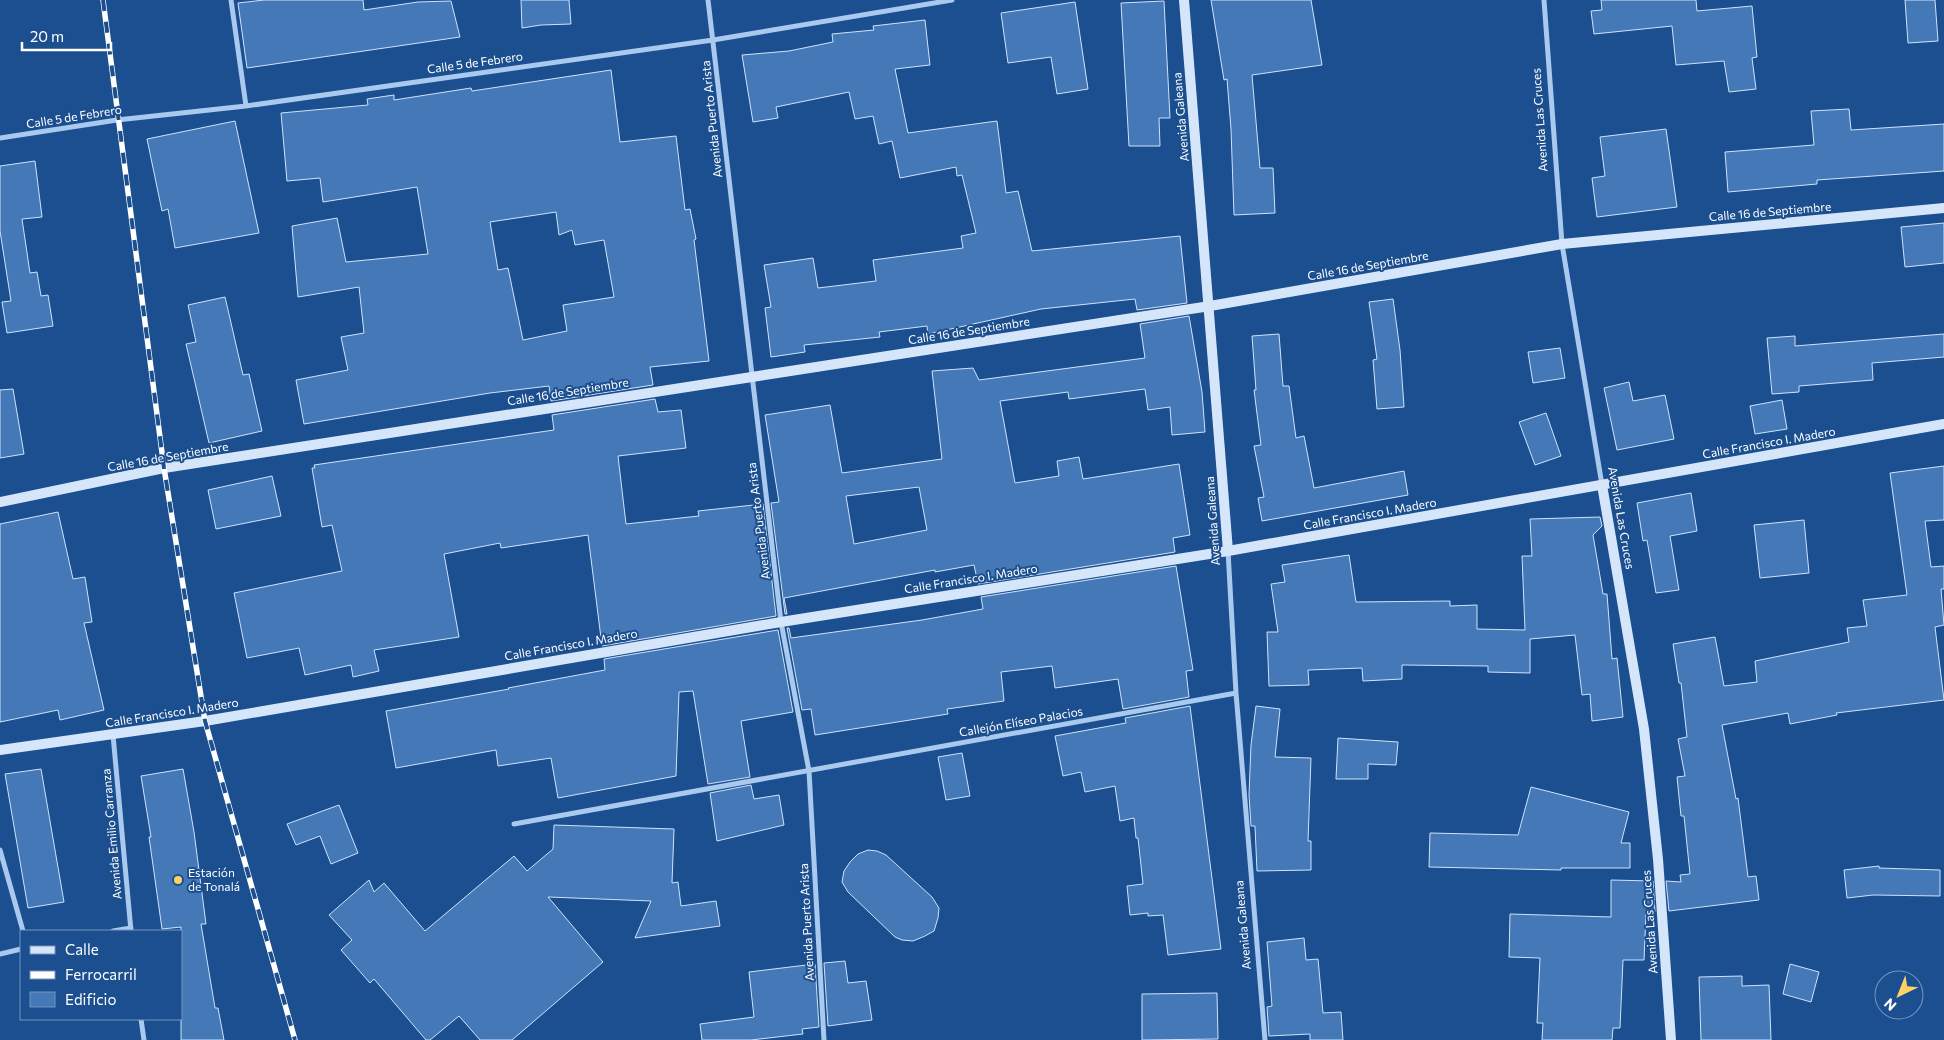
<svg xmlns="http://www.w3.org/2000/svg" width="1944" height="1040" font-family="Commissioner,sans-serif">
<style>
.building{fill:#4478b7;stroke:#cfe3fa;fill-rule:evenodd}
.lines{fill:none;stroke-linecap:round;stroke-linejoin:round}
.street{stroke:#a9c9ee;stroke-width:5}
.secondary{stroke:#d6e6fa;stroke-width:10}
.rail-casing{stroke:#fff;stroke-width:5.5}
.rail{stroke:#1b4f8f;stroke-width:4;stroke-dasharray:11;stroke-linecap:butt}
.poi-dot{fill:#ffd166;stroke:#1b4f8f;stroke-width:2}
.labels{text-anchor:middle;stroke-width:4;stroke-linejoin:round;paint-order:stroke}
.street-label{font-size:12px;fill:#fff;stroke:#1b4f8f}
.poi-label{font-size:12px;fill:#fff;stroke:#1b4f8f;text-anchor:start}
</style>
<rect width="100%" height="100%" fill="#1b4f8f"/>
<path class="building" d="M264 0H363L364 10 418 2 451 1 460 37 247 68 238 3Z
M521 0H569L571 24 541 25 522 28Z
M1211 0H1311L1322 65 1252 75 1260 168H1273L1275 213 1234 215 1231 129 1227 79 1224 80Z
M1601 0H1696L1697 11 1752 6 1757 57 1752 58 1756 89 1729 92 1724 61 1676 65 1672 26 1594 34 1591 11 1602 10Z
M1905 0H1935L1938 41 1908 43Z
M1164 1 1170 118H1159L1160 146H1129L1121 3Z
M1075 2 1088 89 1057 94 1051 57 1008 63 1001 13Z
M925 20 930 65 895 69 908 133 997 121 1006 193 1018 191 1032 251 1180 236 1187 303 1137 310 1135 299 1041 309 928 334 927 326 879 332 880 337 804 345 805 352 771 357 765 308 771 307 764 265 813 258 818 288 876 281 873 260 963 248 961 236 976 233 962 175 957 176 956 167 900 178 892 141 879 144 873 116 855 119 849 92 776 107 778 118 753 122 742 55 789 51 833 42 832 34 874 30 873 26Z
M611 70 620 142 676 136 685 210 690 209 696 239 694 240 709 361 650 367 653 385 551 401 549 386 490 393 304 424 296 380 348 370 341 337 364 333 359 287 298 297 292 226 337 218 346 262 428 254 417 187 323 202 320 178 287 181 281 113 368 105 367 99 394 95V100L471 88 472 91ZM556 212 559 235 572 230 575 245 604 240 614 297 563 305 567 331 523 340 508 268 498 270 490 222Z
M1849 109 1851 130 1944 124V171L1817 180V184L1728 192 1725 152 1814 145 1811 111Z
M235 121 259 233 175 248 168 209 162 211 147 139Z
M1666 129 1677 207 1597 217 1592 178 1605 176 1600 137Z
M35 161 42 217 22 219 30 273 37 272 41 296 48 295 53 326 7 333 2 302 11 301 0 231V166Z
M1944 223V263L1905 267 1901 227Z
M225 297 243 375 249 374 262 431 209 443 186 344 196 342 188 305Z
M1393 299 1400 350 1404 407 1377 409 1373 360 1377 359 1369 302Z
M1189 316 1202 392 1205 432 1172 435 1170 407 1148 410 1145 389 1069 399 1068 392 1000 401 1015 483 1059 476 1057 461 1079 457 1083 479 1179 464 1190 535 1173 538 1175 552 978 584 974 565 935 572V570L784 598 787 614H785L771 503 779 502 765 415 830 405 842 473 942 459 932 371 973 368 979 380 1145 358 1140 324ZM919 487 927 530 854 544 846 496Z
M1279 334 1283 386H1289L1296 438 1304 436 1314 488 1404 471 1408 495 1262 521 1258 498 1264 497 1254 446 1261 445 1254 390H1256L1252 336Z
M1944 334V357L1872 363 1873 380 1799 386V392L1772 394 1767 338 1795 336V346Z
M1560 348 1565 378 1533 383 1528 352Z
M1629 382 1633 401 1665 395 1674 439 1617 450 1604 388Z
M13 389 24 454 0 458V390Z
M655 399 658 412 681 410 686 448 618 456 626 524 699 516 698 511 763 504 776 616 602 646 588 535 501 548 500 543 444 554 459 637 374 650 379 671 353 677 351 665 305 675 299 648 247 658 234 593 342 571 332 525 322 527 312 468H315L314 465 554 430 552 415Z
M1782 400 1787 429 1755 434 1750 406Z
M1546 413 1561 456 1535 465 1519 422Z
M1944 466V520L1925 521 1931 567 1944 566V589H1941L1944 625 1935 627 1944 700 1836 713 1837 715 1790 724 1788 713 1722 725 1736 799 1738 798 1748 877 1756 876 1759 900 1669 911 1666 881 1681 882 1680 875 1690 874 1684 816H1681L1677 777 1685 776 1678 739 1687 737 1681 683H1679L1673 644 1715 637 1724 686 1757 682 1755 661 1849 642 1847 628 1867 626 1863 600 1907 595 1890 473Z
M272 476 281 516 216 529 208 490Z
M1691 493 1697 531 1670 536 1679 590 1656 593 1647 540 1643 541 1637 503Z
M58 512 73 579 85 577 92 622 84 623 104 710 60 720 58 710 0 722V524Z
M1600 517 1602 526 1593 535 1603 594H1607L1612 659 1617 658 1623 717 1592 721 1590 694 1582 695 1575 635 1530 639V673L1488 672V666L1402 665V679L1363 681 1362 668 1308 670 1309 685 1269 686 1267 632H1278L1271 584 1285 582 1282 565 1349 555 1356 602 1450 601V606L1477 605V629L1525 630 1522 556H1532L1530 519Z
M1804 520 1809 573 1760 578 1754 525Z
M1176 566 1193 670 1186 671 1189 697 1123 709 1118 679 1055 688 1052 666 1001 672 1004 701 947 709 948 714 815 735 811 709 802 710 787 628H789L791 638 922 620 983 609 981 597Z
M778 630 793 712 741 721 750 777 708 784 693 691 679 692 676 776 558 798 551 758 498 766 496 750 396 768 386 711 509 689 508 688 605 670 604 659Z
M1190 706 1221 949 1168 955 1163 915 1148 916V913L1130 915 1127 886 1143 884 1138 838H1136L1134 818 1120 821 1115 786 1085 792 1081 772 1063 776 1055 736 1126 723 1125 718Z
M1256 706 1280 709 1275 757 1311 758 1308 841H1311V870L1257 871 1255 826H1251L1249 795 1251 745Z
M1338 738 1398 742 1396 765 1368 764V779H1336Z
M962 753 970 796 946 800 938 757Z
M41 769 64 902 28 908 5 774Z
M183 769 194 832 206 924H201L215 1008H218L224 1040H181V927L162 929 149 837H151L141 776Z
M751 785 754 799 779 795 784 825 717 841 710 793Z
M1531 787 1629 812 1621 843H1630V868H1561V870L1429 867 1430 833 1518 835Z
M339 805 358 853 331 864 320 836 296 845 287 824Z
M554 825 674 829 672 883 678 882 681 906 716 901 720 926 635 938 651 901 548 897 603 962 512 1040H480L459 1016 430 1040H426L374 979 370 983 341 950 352 940 329 915 369 880 374 892 384 883 425 931 514 856 527 871 553 849Z
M868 850 877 851 886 855 932 897 939 908 938 918 934 931 925 936 913 941 902 940 895 937 848 892 842 882 844 871 850 862 858 854Z
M1879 866V868L1940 870V896L1873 895 1847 898 1844 870Z
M1611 880 1653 881 1655 912 1646 913 1644 960H1623L1620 1028H1613L1612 1040H1542L1543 1023H1537L1540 958 1509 957 1510 914 1611 917Z
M1304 938 1306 960 1318 959 1323 1013 1341 1012 1343 1040H1310V1034L1269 1036 1267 1007 1272 1006 1267 942Z
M845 961 848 983 866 981 872 1020 828 1026 824 963Z
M815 964 819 1027 802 1029 803 1034 751 1040H702L700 1024 754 1017 749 972Z
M1790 964 1819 972 1811 1002 1783 994Z
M1742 976V986L1769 985 1771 1040H1701L1699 977Z
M1217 993 1218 1039 1142 1040V994Z"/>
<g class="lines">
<path class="street" d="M231 0 246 106
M708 0 781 622 809 771 824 1040
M1544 0 1562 244 1602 485
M0 138 117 120 246 106 713 40 952 0
M1228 551 1236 693 1265 1040
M113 735 131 931
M514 824 1236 693
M0 850 23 931
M113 931 131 928
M0 954 21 949
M141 1019 144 1040"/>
<path class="secondary" d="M1184 0 1228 551
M1602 485 1644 729 1658 859 1671 1040
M0 502 164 468 1210 306 1562 244 1944 208
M0 750 205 721 781 622 1228 551 1944 424"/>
<g class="rail-casing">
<path id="rail" d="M103 0 164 468 205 721 295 1040"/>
</g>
<use href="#rail" class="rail"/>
</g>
<circle class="poi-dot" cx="178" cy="880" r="5"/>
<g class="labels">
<g class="street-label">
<text transform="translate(475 63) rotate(-8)" y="4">Calle 5 de Febrero</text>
<text transform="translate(74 117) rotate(-9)" y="4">Calle 5 de Febrero</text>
<text transform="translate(1181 117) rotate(-95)" y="4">Avenida Galeana</text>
<text transform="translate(712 119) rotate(-96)" y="4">Avenida Puerto Arista</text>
<text transform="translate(1540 120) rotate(-94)" y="4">Avenida Las Cruces</text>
<text transform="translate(1770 212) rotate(-5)" y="4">Calle 16 de Septiembre</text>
<text transform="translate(1368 266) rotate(-10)" y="4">Calle 16 de Septiembre</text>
<text transform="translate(969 331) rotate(-9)" y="4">Calle 16 de Septiembre</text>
<text transform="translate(568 392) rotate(-9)" y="4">Calle 16 de Septiembre</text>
<text transform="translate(1769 443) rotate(-10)" y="4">Calle Francisco I. Madero</text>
<text transform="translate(168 457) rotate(-10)" y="4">Calle 16 de Septiembre</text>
<text transform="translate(1370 514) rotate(-10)" y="4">Calle Francisco I. Madero</text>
<text transform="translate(1621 518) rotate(80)" y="4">Avenida Las Cruces</text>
<text transform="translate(759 521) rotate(-97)" y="4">Avenida Puerto Arista</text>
<text transform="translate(1213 521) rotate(-94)" y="4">Avenida Galeana</text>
<text transform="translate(971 579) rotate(-9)" y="4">Calle Francisco I. Madero</text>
<text transform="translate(571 645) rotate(-10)" y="4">Calle Francisco I. Madero</text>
<text transform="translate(172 713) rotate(-9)" y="4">Calle Francisco I. Madero</text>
<text transform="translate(1021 722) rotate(-10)" y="4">Callejón Elíseo Palacios</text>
<text transform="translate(112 834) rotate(-95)" y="4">Avenida Emilio Carranza</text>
<text transform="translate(807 922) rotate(-93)" y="4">Avenida Puerto Arista</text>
<text transform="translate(1650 922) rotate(-94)" y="4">Avenida Las Cruces</text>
<text transform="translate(1243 925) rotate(-95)" y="4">Avenida Galeana</text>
</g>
<g class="poi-label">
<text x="188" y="877">Estación<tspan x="188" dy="14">de Tonalá</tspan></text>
</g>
</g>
<rect x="20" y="930" width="162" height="90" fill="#1b4f8f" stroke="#7695bc"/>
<rect x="30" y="946" width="25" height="8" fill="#d6e6fa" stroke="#7695bc"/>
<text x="65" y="955" font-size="15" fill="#ffffff">Calle</text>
<rect x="30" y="971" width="25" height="8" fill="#ffffff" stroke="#7695bc"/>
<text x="65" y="980" font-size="15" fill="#ffffff">Ferrocarril</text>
<rect x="30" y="992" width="25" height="15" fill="#4478b7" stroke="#7695bc"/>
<text x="65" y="1005" font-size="15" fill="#ffffff">Edificio</text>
<g transform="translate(1899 995) rotate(223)"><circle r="24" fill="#1b4f8f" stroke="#7695bc"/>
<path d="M0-4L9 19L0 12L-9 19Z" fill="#ffd166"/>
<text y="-8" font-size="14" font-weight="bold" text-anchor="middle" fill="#ffffff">N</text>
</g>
<path d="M22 42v8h89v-8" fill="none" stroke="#ffffff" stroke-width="2.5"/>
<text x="30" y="42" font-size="15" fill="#ffffff" stroke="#1b4f8f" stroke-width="4" paint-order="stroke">20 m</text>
</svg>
